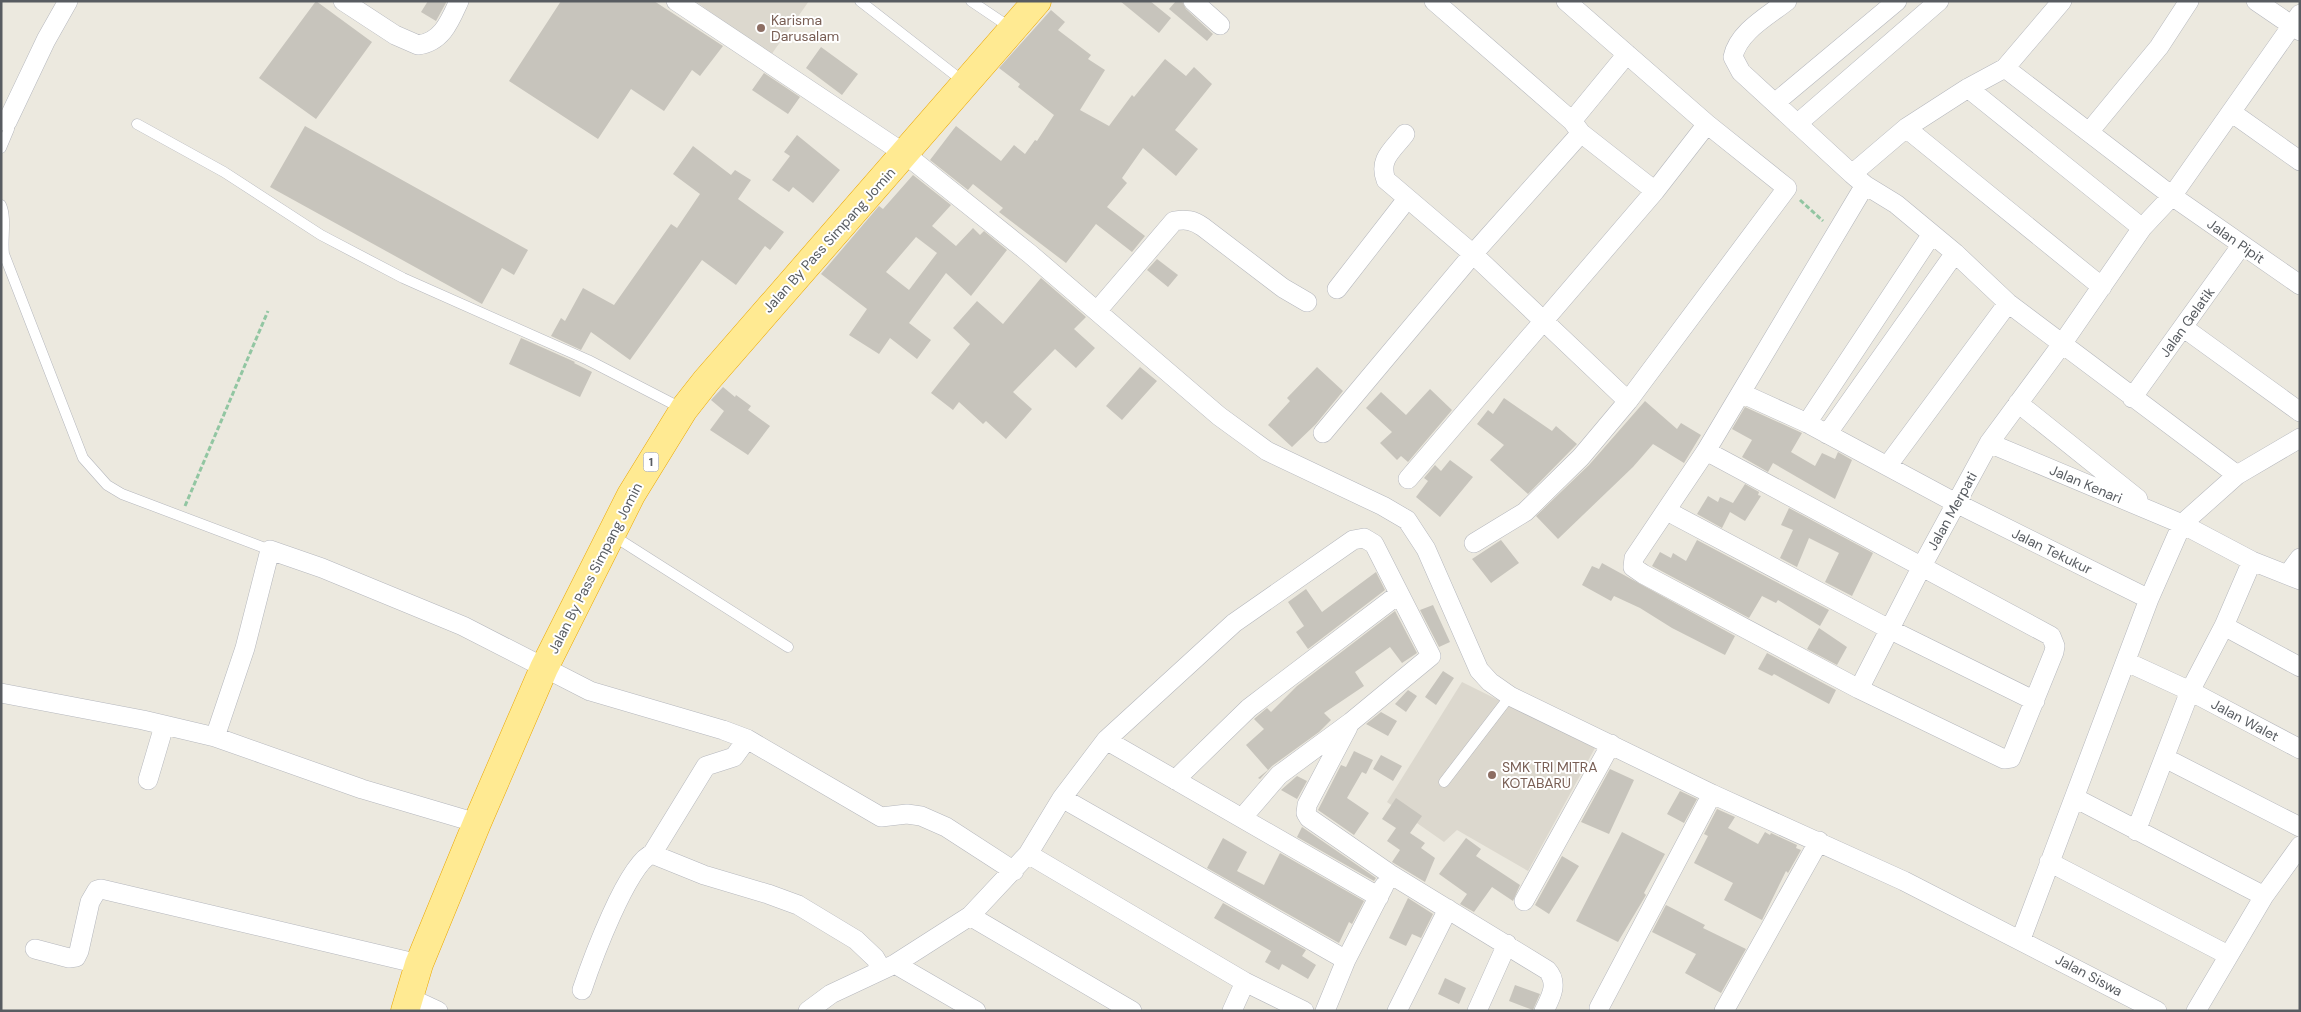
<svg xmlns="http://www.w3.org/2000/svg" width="2301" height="1012" font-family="'DM Sans',sans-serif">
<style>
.education{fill:#dcd8ce}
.building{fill:#c7c4bc;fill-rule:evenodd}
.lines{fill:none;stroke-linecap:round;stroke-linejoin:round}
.service-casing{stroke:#b5b7bd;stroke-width:11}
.minor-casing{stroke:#b5b7bd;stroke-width:20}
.trunk-casing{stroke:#eba700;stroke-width:29}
.path{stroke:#92c6a2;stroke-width:3;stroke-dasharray:5 2.5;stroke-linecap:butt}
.service{stroke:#fff;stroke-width:10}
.minor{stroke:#fff;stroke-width:19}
.trunk{stroke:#ffea92;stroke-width:28}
.education-dot{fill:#8d6e63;stroke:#fff;stroke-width:2}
.labels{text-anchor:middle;stroke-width:4;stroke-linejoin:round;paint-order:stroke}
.shield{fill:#fff;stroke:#8a8d90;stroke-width:1}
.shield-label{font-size:12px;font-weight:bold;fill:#585c61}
.education-label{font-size:14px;fill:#785e54;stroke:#fff;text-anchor:start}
.street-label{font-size:14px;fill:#585c61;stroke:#fff}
</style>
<rect width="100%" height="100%" fill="#ece9df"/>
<path class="education" d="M695 1H809L771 55Z
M1462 682 1595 748 1528 871 1457 830 1444 842 1387 802Z"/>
<path class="building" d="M316 1 372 42 316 119 259 78Z
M428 1H447L436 21 421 12Z
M561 1H654L723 46 700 76 692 70 664 111 631 89 598 139 509 81Z
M1120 1H1150L1171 18 1159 33Z
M1176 1H1182L1186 9 1213 34 1207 41 1169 9Z
M1051 10 1065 22 1058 30 1091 55 1088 59 1105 70 1080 110 1109 126 1132 95 1134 97 1165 59 1186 76 1194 67 1212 84 1175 130 1198 149 1176 176 1143 148 1122 178 1127 183 1107 207 1145 236 1132 252 1096 224 1066 263 999 212 1003 208 973 184 968 190 930 160 956 126 1001 161 1014 145 1025 154 1035 140 1037 141 1054 115 1018 87 1020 84 999 68Z
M821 47 858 74 842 95 806 68Z
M764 73 800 97 788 114 752 90Z
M305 126 528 250 514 275 502 268 482 304 270 187Z
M797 135 840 170 813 203 793 187 789 192 772 180 790 156 784 152Z
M693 146 731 175 735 170 751 180 738 199 784 232 770 250 765 246 736 285 702 260 630 360 591 332 581 350 551 336 561 318 565 321 583 288 614 305 671 224 677 228 700 194 673 174Z
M913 175 951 205 932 226 956 246 973 228 980 235 984 231 1007 250 971 296 946 273 909 323 931 340 917 359 890 338 879 354 849 335 867 309 821 274 879 206 883 209ZM916 237 937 253 909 290 886 272Z
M1157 259 1178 275 1168 287 1147 270Z
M1041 278 1086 317 1074 329 1095 348 1076 368 1055 349 1013 392 1032 409 1006 439 986 421 983 424 959 402 953 410 931 393 970 344 953 328 977 301 1003 324Z
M521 338 575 362 574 363 592 372 580 397 509 364Z
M1140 367 1157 381 1122 420 1106 406Z
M1317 367 1343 391 1316 424 1292 447 1268 425 1290 401 1287 398Z
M723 387 735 397 736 395 751 406 748 410 770 426 748 455 710 430 724 411 711 400Z
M1430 389 1452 410 1408 462 1401 456 1397 460 1380 443 1392 432 1366 408 1381 392 1406 415Z
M1504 398 1552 431 1556 426 1577 444 1528 494 1490 460 1504 445 1477 424 1488 410 1493 414Z
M1645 401 1677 429 1681 423 1701 435 1684 463 1653 444 1633 467 1558 539 1536 516 1589 465Z
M1745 407 1802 433 1791 452 1815 466 1822 453 1835 459 1838 452 1852 460 1835 499 1773 463 1768 472 1742 457 1752 440 1732 429Z
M1450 460 1473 477 1440 517 1416 497 1428 481 1424 478 1435 465 1441 471Z
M1745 484 1759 492 1758 495 1761 496 1745 521 1730 512 1722 528 1697 514 1708 496 1718 502 1720 497 1733 503Z
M1789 508 1873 553 1852 596 1825 582 1839 553 1809 538 1797 567 1780 558 1793 530 1781 525Z
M1501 540 1519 563 1491 583 1472 559Z
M1697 540 1829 610 1820 626 1778 600 1776 603 1762 596 1749 618 1652 566 1660 552 1671 558 1673 553 1686 561Z
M1602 563 1735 636 1725 655 1672 628 1640 608 1614 596 1611 601 1582 585 1592 566 1599 569Z
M1376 572 1385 590 1308 649 1296 632 1304 626 1288 602 1306 589 1322 612Z
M1433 605 1450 642 1439 647 1420 610Z
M1395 611 1417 653 1402 663 1390 647 1355 672 1364 686 1324 713 1331 720 1319 732 1272 766 1260 779 1258 778 1268 770 1246 745 1264 729 1254 719 1267 708 1271 712 1297 686Z
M1819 628 1847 647 1837 665 1807 649Z
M1767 653 1836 690 1829 704 1774 674 1772 676 1758 669Z
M1443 671 1454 678 1436 705 1425 697Z
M1408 690 1417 696 1406 712 1395 704Z
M1381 712 1397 721 1388 736 1366 724Z
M1354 751 1373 760 1366 774 1362 772 1347 798 1369 813 1354 835 1318 810 1341 765 1346 767Z
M1381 755 1402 766 1393 781 1373 769Z
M1610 769 1634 780 1609 834 1581 822Z
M1297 776 1307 781 1297 799 1281 790Z
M1680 791 1697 799 1684 823 1667 814Z
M1396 798 1422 816 1410 833 1425 843 1421 848 1435 858 1425 882 1392 862 1400 850 1387 841 1396 828 1382 819Z
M1717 809 1735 817 1728 828 1758 844 1765 832 1770 835 1771 833 1797 845 1796 848 1801 850 1788 873 1786 871 1762 920 1724 900 1733 883 1694 863 1708 836 1704 834Z
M1302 827 1376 878 1374 881 1297 837Z
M1622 832 1665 854 1644 893 1646 895 1618 942 1576 921Z
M1223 838 1247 852 1237 871 1264 885 1280 853 1364 901 1352 924 1349 922 1339 943 1207 868Z
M1466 838 1481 849 1476 856 1520 885 1513 901 1492 887 1474 912 1460 904 1467 894 1439 874Z
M1562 856 1579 866 1549 914 1535 905Z
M1408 898 1433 914 1421 938 1412 934 1406 946 1389 938Z
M1223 903 1306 950 1302 956 1316 965 1308 979 1282 964 1279 970 1265 962 1271 951 1214 918Z
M1666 905 1705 925 1703 928 1746 949 1721 993 1685 973 1696 954 1652 932Z
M1445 978 1466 988 1459 1004 1438 994Z
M1515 985 1540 994 1533 1010 1509 1001Z"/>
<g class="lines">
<g class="service-casing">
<path id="service" d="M860 1 964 82
M971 1 1011 28
M137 124 224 172 321 235 403 278 588 360 683 409
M1 148 9 129 7 122 4 121
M1 205C7 218 2 239 4 254L83 458 107 485 122 494 270 550
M612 535 788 647
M1444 782 1510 696"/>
</g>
<g class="minor-casing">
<path id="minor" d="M343 1 395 35 418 45C442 42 450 21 459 1
M676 1 905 154 1030 254 1219 416 1267 451 1383 506 1407 520 1426 549 1479 670 1490 682 1510 696 1712 794 1904 881 2157 1011
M1193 1 1220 25
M1434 1 1572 121 1581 133 1655 191
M1787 1C1768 16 1738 32 1733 57L1741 72 1852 174 1865 185 1896 204 1955 253 2008 303 2237 475
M2256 1 2300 31
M2005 68 2172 196 2300 285
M1968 88 2142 228
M1776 102 1897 1
M2231 112 2300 161
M1572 121 1627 54
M7 122 46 40 68 1
M1797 124 1939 1
M1906 128 2102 287
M2089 132 2159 47 2189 1
M1405 134C1393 150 1378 159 1386 180L1473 254 1628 401
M1852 174 1906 128 1968 88 2005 68 2062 1
M1337 289 1407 199
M1097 311 1174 221C1186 219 1193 220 1203 227L1283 288 1307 302
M2184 328 2300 412
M1741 393 1807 423 1956 503 2149 599
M2132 398 2241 246
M2018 403 2138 499
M1807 423 1932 234
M1323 433 1473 254 1581 133
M1827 434 1955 253
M1989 443 2182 524 2252 561 2300 580
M1706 451 2051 636 2055 646 2054 652 2011 758 2004 759 1859 689 1643 574 1633 567 1634 558 1706 451 1865 185
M1888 465 2008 303
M1408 479 1655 191 1707 124
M1667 511 1889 629 2035 701
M1474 543 1525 512 1581 457 1628 401 1787 188 1707 124 1566 1
M2288 574 2300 558
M2224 626 2300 667
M2127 662 2190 691 2300 749
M1859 689 1922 566 1989 443 2062 344 2142 228 2172 196 2300 14
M1 693 143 720 215 737 362 789 477 823
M1348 727 1307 805 1306 813 1309 818 1390 874 1547 970C1559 983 1551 997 1544 1011
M215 737 245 648 270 550 322 568 463 626 590 691 723 730 747 739 881 817 907 814 921 816 946 827 1014 871
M1106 740 1379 897
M2165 758 2300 827
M148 780 164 726
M1175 780 1249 708 1399 594
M1062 798 1346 960
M2075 798 2264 896
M2136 831 2190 691 2224 626 2252 561
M652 854 706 766 734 757 747 739
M1028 854 1245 982 1304 1011
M2049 862 2228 955
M1524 901 1611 744
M970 916 1132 1011
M2021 939 2149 599 2182 524 2237 475 2300 438
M35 949 69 958 76 957 79 951 90 902 97 890 101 889 419 964
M895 964 976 1011
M582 990C591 963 628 862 652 854L704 875 768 894 798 905 856 940 875 958 882 970
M408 997 438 1011
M1599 1008 1712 794
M808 1011 831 994 895 964 970 916 1028 854 1062 798 1106 740 1234 623 1353 540 1364 538 1374 544 1431 656 1351 722 1279 775 1242 818
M1232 1011 1245 982
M1325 1011 1346 960 1384 886
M1397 1011 1448 909
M1477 1011 1507 944
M1724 1011 1819 841
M2196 1011 2264 896 2300 846"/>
</g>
<g class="trunk-casing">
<path id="trunk" d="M405 1011 419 964 477 823 544 668 631 495 684 409 706 381 1037 1"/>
</g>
<path class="path" d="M1800 200 1823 221
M185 506 268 311"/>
<use href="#service" class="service"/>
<use href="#minor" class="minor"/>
<use href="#trunk" class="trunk"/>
</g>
<g class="education-dot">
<circle cx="761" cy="28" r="5"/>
<circle cx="1492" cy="775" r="5"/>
</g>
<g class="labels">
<rect class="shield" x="643.5" y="452.5" width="15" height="19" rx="4"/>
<g class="shield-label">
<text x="651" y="466">1</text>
</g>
<g class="education-label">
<text x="771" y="25">Karisma<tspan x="771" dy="16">Darusalam</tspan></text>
<text x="1502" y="772">SMK TRI MITRA<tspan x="1502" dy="16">KOTABARU</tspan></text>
</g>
<g class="street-label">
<text transform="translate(829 240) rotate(-48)" y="5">Jalan By Pass Simpang Jomin</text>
<text transform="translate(2236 241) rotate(35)" y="5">Jalan Pipit</text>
<text transform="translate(2187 322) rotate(-54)" y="5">Jalan Gelatik</text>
<text transform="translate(2086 484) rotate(23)" y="5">Jalan Kenari</text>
<text transform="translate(1952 511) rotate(-61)" y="5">Jalan Merpati</text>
<text transform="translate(2052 551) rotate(26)" y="5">Jalan Tekukur</text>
<text transform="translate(595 568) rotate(-63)" y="5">Jalan By Pass Simpang Jomin</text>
<text transform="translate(2245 720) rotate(28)" y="5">Jalan Walet</text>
<text transform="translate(2089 975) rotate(28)" y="5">Jalan Siswa</text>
</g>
</g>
<rect width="2301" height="1012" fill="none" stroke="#585c61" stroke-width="5"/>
</svg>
